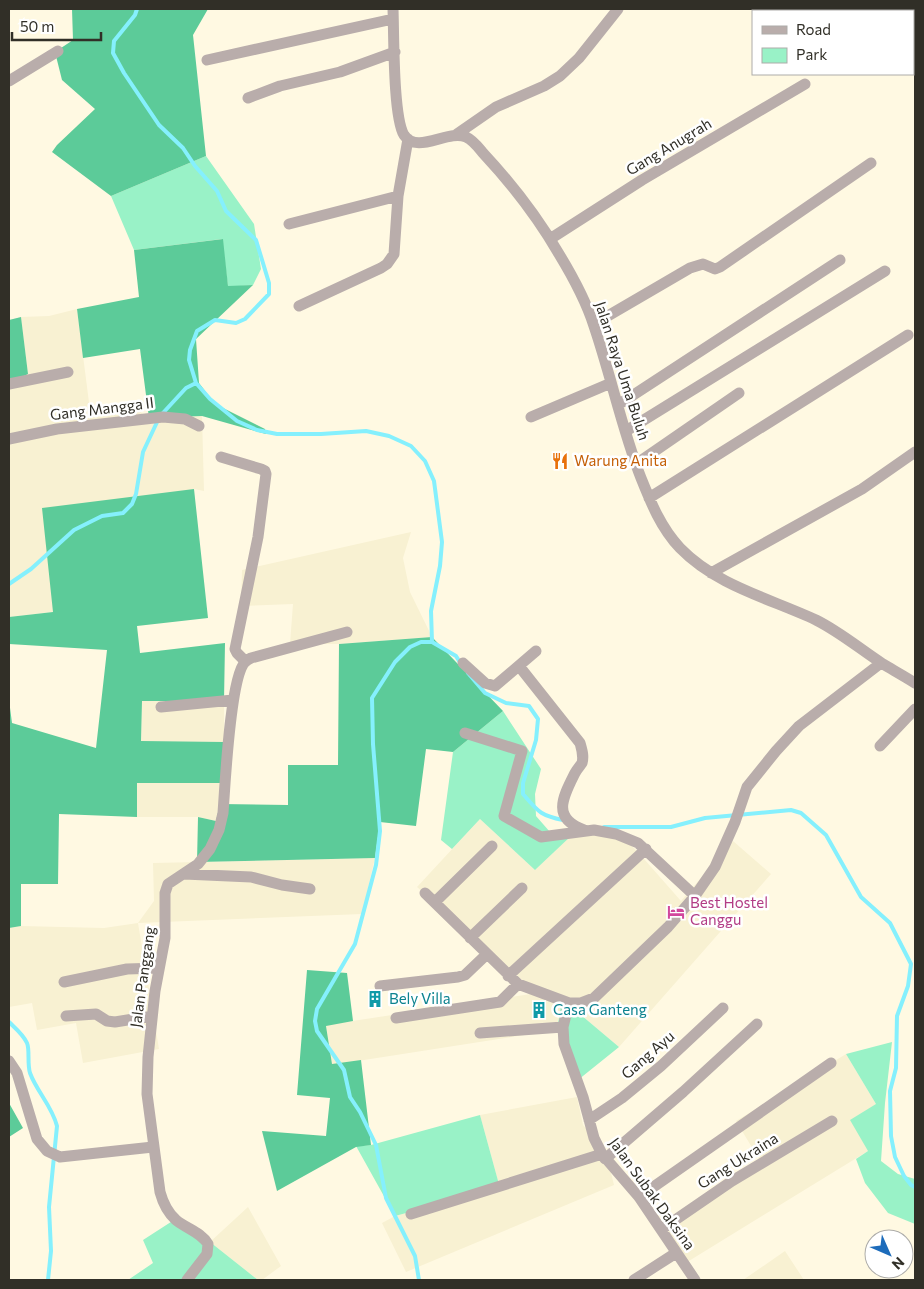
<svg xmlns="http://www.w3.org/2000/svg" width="924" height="1289" font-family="Commissioner,sans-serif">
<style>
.built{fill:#f8f1d2}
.green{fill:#99f2c7}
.forest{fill:#5ccb99}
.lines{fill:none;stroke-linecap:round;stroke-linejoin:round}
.stream{stroke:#85f0fd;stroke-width:4}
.street{stroke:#b9adab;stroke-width:11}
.labels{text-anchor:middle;stroke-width:5;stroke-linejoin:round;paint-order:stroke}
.street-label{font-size:15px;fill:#312f27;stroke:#fff}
.food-label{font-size:15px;fill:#c56008;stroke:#fff;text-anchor:start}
.hotel-label{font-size:15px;fill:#b23c85;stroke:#fff;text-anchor:start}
.culture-label{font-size:15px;fill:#0d838f;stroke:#fff;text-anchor:start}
</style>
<rect width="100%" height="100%" fill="#fff9e2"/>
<path class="built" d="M77 309 91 418 131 406 149 418 202 416 204 491 194 489 53 612 9 617V384L28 374 21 317 49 316Z
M411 532 403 558 410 592 432 637 339 644H290L293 604 241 606 242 570Z
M142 701H224V742H141Z
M137 783H225L216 821 198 817H137Z
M480 819 535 870 574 833 612 828 637 851 681 901 733 841 771 874 619 1047 581 1015 561 1005 557 1030 332 1065 326 1025 537 993 417 887Z
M375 858 362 914 138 923 159 1049 83 1063 76 1023 37 1030 32 1003 9 1007V928L21 926 104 928 138 923 154 901 153 863Z
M846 1054 876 1104 868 1151 684 1264 664 1221 762 1164 736 1121Z
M577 1097 583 1125 605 1149 614 1185 406 1272 382 1223 395 1216 500 1188 480 1115Z
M248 1207 281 1266 262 1280H258L210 1242Z
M785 1251 804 1280H743Z"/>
<path class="green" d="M206 156 254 224 261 269 253 285 228 287 222 239 134 250 111 196Z
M503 711 541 769 535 794 536 816 550 832 571 836 535 870 480 819 452 849 441 840 453 752Z
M561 1005 581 1015 619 1047 573 1084 557 1030Z
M892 1042 885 1103 881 1161 898 1174 915 1179V1224L888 1213 865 1183 856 1159 868 1151 850 1120 876 1104 846 1054Z
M480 1115 500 1188 395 1216 356 1146 371 1145Z
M174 1220 210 1242 258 1280H128L153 1263 143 1240Z"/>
<path class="forest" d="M72 9H208L193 35 206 156 111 196 52 152 57 145 95 109 62 80 55 52 73 40Z
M223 239 228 286 253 285 196 339 199 383 215 404 265 429 266 434 202 416 149 418 140 349 83 358 77 309 139 297 134 250Z
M21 317 28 374 9 384V320Z
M194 489 208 618 137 626 140 653 225 643 224 701H142L141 741 224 742 225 783H137V817L59 814 58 884H21V926L9 928V700L12 723 96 748 107 650 9 644V617L53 612 42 508Z
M432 637 503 711 453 752 426 749 416 826 380 822 375 858 197 862 198 817 216 821 220 804 288 805V765H338L339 644Z
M307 970 347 973 353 1021 326 1026 332 1064 361 1060 371 1145 356 1147 277 1191 262 1131 326 1136 330 1098 297 1095Z
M9 1103 23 1128 9 1137Z"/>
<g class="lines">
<path class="stream" d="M137 9 135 15 114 41 113 53 124 73 159 125 183 148 195 166 217 191 226 211 256 240 269 283V294L245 319 236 323 215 320 197 331 190 350 189 360 196 383 210 399 237 421 257 430 277 434H321L366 431 389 436 411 446 425 461 434 481 442 542 440 566 431 611 432 642 456 656 461 664
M162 414 186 388 196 383
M9 584 31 569 74 530 102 516 123 513 132 504 136 494 143 452 158 420
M468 673 485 693 506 703 529 706 538 719 536 740 523 783V794C538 811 539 815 563 820
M604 827H671L705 818 791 810 801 813 826 835 861 897 890 923 911 964 908 986 897 1016 896 1068 890 1091 891 1136 895 1157 904 1176 911 1185 915 1187
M9 1022C15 1028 23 1034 27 1043 30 1050 27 1063 30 1073 37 1092 52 1106 57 1126L49 1207 51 1251 48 1280
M419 1280 415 1256 386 1198 376 1145 360 1112 350 1097 344 1070 317 1031 315 1021 317 1009 355 944 376 865 380 831 373 744 372 698 395 662 410 647 421 642H432"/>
<path class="street" d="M393 9C394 34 393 117 404 135 417 155 448 129 466 137 473 140 478 147 483 153 511 183 538 218 559 254 573 277 586 301 594 326 611 376 622 429 641 478 651 503 661 528 680 548 717 586 769 598 816 620 840 632 860 649 883 664 893 670 904 676 915 683
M207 60 393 19
M9 81 58 51
M248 98 280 86 340 72 395 52
M457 134 496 107 544 86 560 76 579 58 618 9
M289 224 398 196
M550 239 642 180 805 84
M299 306 381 268 387 264 394 254 398 196 408 139
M594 324 690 268 703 264 715 269 720 267 871 163
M9 384 68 372
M618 405 840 260
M531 417 611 383
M626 431 885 271
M9 439 57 429 163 417 185 419 199 426
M221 457 261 469 265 471 266 474 258 537 235 649 237 653 245 661
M636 464 739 393
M649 498 908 335
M711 573 862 489 915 452
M463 663 485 683 495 686 536 651
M519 666 580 743C582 750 584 756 582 763 580 766 577 769 575 773 563 797 551 818 584 830
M161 707 233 700
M465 733 522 751 504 816 541 837 594 830 616 834 638 843 695 896
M880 746 915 709
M184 874 251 877 282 885 310 889
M425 893 518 984 569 1003H581L594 998 668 927 695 896 715 867 735 822 747 787 776 751 799 726 881 663
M435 902 492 846
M470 938 522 888
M508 976 646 849
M64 982 127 969 159 968
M380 986 458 977 465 975 487 954
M569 1003 563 1027 564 1044 583 1097 594 1138 602 1154 639 1197 695 1280
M66 1016 96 1014 107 1021 115 1022 152 1016
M396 1018 500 1002 518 984
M480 1033 563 1027
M9 1061 17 1073 37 1139 47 1151 60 1157 153 1147
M589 1120 622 1098 661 1066 723 1008
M605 1159 683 1092 757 1024
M639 1197 831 1063
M411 1214 602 1154
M662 1229 732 1181 832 1121
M187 1280 207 1254 208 1244C201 1232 187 1229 176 1220 168 1213 163 1203 160 1192L147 1094 148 1057 155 991 165 938V893L168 884 198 864 210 849 219 830 223 813C225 787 230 678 245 662 246 661 249 659 251 658L347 632
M634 1280 676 1253"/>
</g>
<defs>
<g id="restaurant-bare" transform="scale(1.35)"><path d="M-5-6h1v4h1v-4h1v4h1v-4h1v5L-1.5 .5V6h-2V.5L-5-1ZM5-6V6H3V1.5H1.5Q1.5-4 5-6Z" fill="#e8710a" stroke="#fff" stroke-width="2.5" paint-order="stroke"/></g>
<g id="hotel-bare" transform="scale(1.35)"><path d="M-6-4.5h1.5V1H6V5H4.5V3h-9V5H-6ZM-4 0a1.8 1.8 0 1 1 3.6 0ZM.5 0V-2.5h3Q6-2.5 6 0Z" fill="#d1479c" stroke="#fff" stroke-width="2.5" paint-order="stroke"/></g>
<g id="building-bare" transform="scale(1.35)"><path d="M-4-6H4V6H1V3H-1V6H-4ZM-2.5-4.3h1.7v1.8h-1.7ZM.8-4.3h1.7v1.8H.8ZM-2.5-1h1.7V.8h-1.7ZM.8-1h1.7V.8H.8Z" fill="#0f9aa8" stroke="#fff" stroke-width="2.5" paint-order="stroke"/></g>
</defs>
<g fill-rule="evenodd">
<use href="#restaurant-bare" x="560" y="461"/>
<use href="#hotel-bare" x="676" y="912"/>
<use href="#building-bare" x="375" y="999"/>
<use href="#building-bare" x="539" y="1010"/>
</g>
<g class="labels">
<g class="street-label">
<text transform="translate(669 147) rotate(-31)" y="5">Gang Anugrah</text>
<text transform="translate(622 371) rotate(72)" y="5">Jalan Raya Uma Buluh</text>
<text transform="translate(102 409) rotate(-7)" y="5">Gang Mangga II</text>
<text transform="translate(143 977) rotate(-82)" y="5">Jalan Panggang</text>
<text transform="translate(648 1055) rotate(-41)" y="5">Gang Ayu</text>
<text transform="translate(738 1161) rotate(-32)" y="5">Gang Ukraina</text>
<text transform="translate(652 1194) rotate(54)" y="5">Jalan Subak Daksina</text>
</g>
<g class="food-label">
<text x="574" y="466">Warung Anita</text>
</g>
<g class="hotel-label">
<text x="690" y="908">Best Hostel<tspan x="690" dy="17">Canggu</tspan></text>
</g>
<g class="culture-label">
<text x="389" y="1004">Bely Villa</text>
<text x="553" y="1015">Casa Ganteng</text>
</g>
</g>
<rect width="924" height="1289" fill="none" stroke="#312f27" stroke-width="20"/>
<rect x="752" y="10" width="162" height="65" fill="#ffffff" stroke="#adaca9"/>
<rect x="762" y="26" width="25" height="8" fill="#b9adab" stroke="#adaca9"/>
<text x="796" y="35" font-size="15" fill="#312f27">Road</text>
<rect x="762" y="48" width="25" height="15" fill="#99f2c7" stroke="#adaca9"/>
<text x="796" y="60" font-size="15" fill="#312f27">Park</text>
<g transform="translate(889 1254) rotate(135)"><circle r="24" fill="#ffffff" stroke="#adaca9"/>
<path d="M0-4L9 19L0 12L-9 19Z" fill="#1d6cbb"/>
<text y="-8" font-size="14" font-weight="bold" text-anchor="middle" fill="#312f27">N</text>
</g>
<path d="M12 32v8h89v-8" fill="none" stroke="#312f27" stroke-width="2.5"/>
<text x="20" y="32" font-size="15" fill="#312f27" stroke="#ffffff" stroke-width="4" paint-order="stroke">50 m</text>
</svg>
